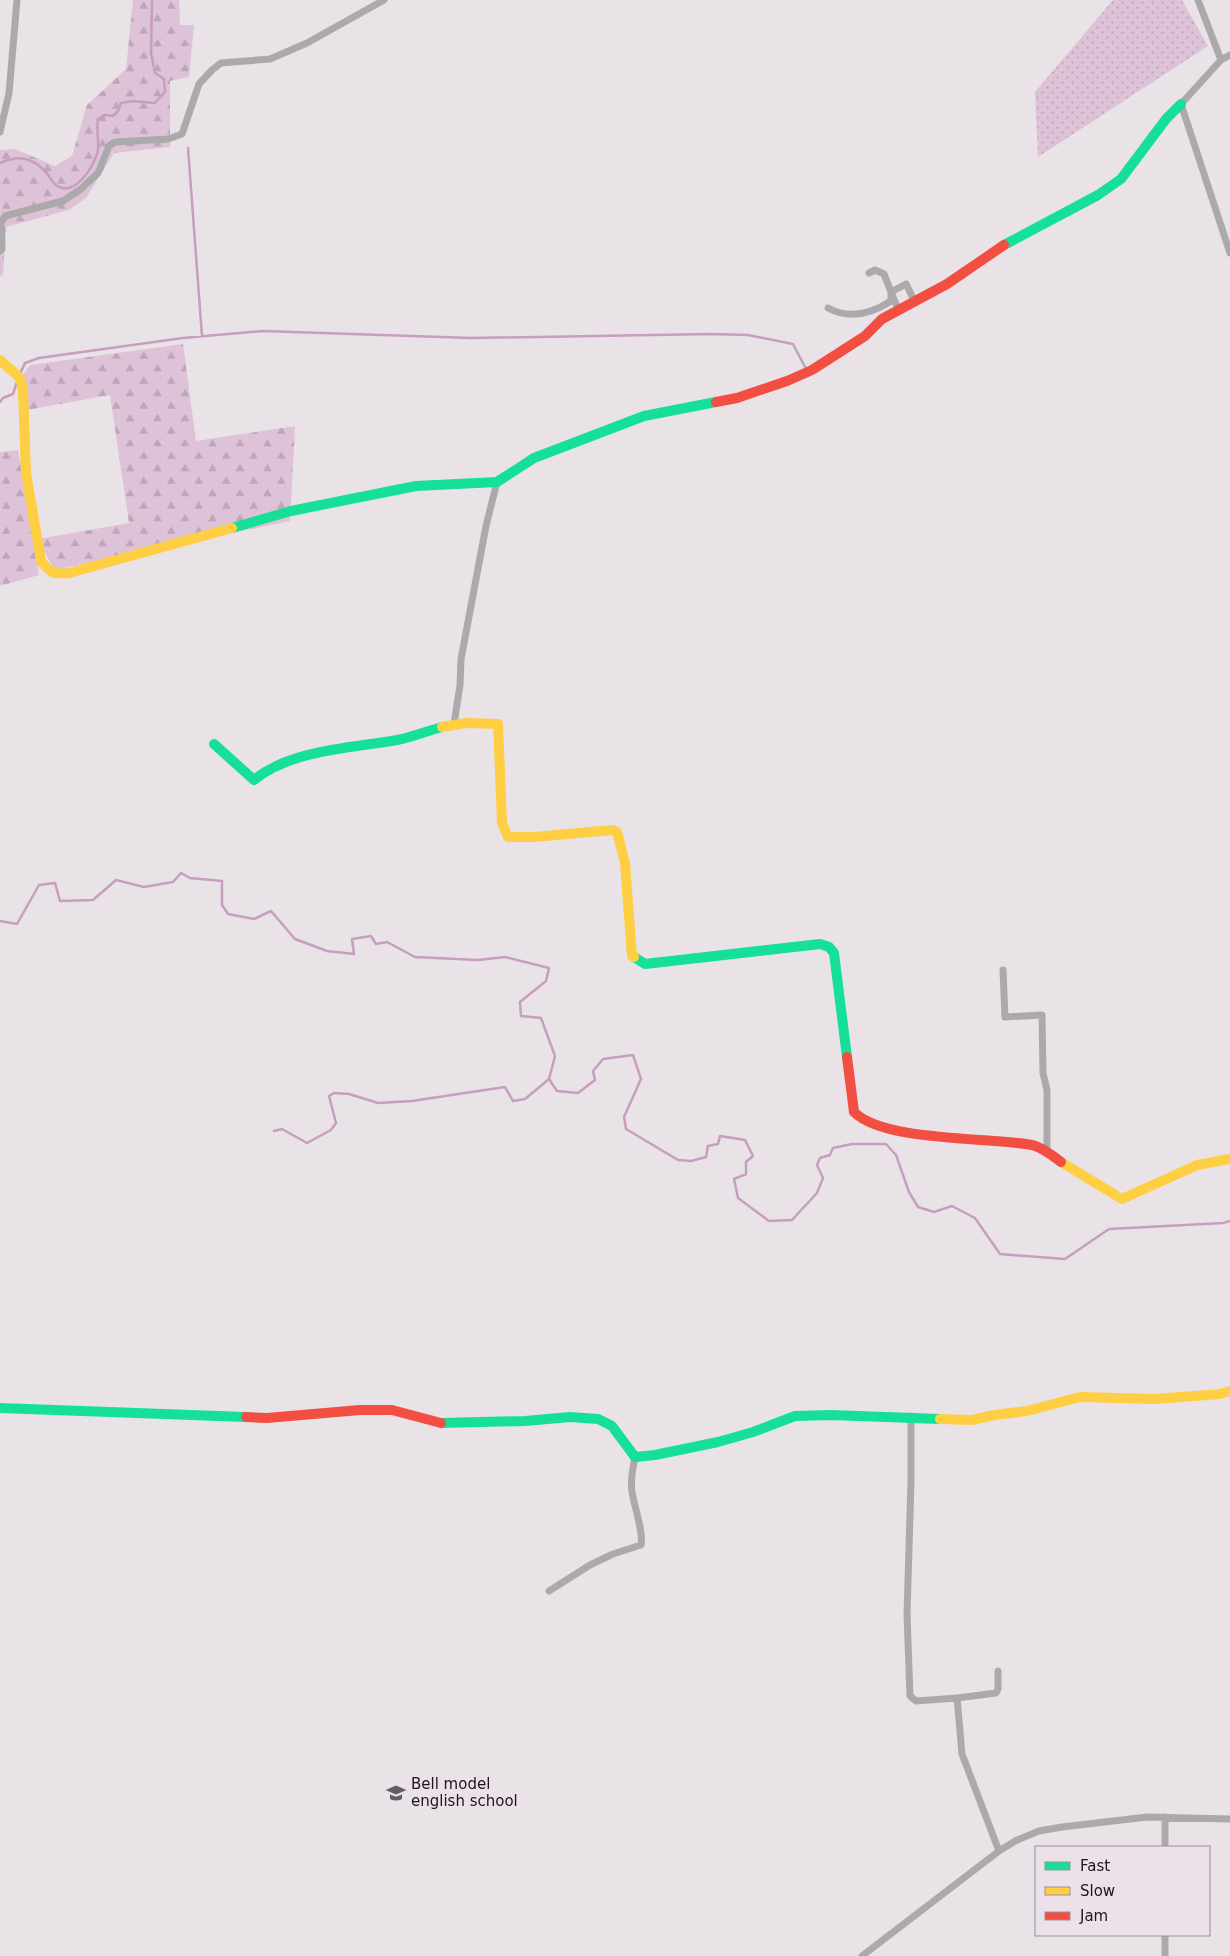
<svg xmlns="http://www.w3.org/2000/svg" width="1230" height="1956" font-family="'DejaVu Sans',sans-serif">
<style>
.grass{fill:url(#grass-dots)}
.forest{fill:url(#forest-firs)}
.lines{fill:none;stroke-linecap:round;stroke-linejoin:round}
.stream{stroke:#c79ebf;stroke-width:2.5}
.street{stroke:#aca9ac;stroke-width:7}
.fast{stroke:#16e098;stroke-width:10}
.slow{stroke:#ffcf43;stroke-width:10}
.jam{stroke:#f24e42;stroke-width:10}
.labels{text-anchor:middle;stroke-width:5;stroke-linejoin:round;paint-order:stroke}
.poi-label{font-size:15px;fill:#1a161a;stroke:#ece0e9;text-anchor:start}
</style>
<defs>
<pattern id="grass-dots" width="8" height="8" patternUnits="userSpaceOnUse" patternTransform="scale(1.25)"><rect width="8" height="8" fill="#ddc2d8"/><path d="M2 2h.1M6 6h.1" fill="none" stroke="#bda6b9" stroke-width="1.8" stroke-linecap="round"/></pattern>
<pattern id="forest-firs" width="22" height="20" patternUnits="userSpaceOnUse" patternTransform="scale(1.25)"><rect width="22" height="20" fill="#ddc2d8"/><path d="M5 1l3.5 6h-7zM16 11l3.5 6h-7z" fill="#bda6b9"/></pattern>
</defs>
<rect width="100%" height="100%" fill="#e9e3e8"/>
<path class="grass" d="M1113 0H1182L1208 46 1038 157 1035 92Z"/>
<path class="forest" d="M133 0H179L180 25H194L189 77 170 81V147L114 153 86 198 69 210 6 227 3 275 0 276V150L15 149 55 166 72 156 87 105 126 69Z
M183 344 196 441 295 426 290 521 54 570 38 539 129 523 110 395 27 410 23 375 30 365Z
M18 450 39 575 0 586V452Z"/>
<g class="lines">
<path class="stream" d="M188 148 202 336
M0 163C18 155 31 157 45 171 49 175 52 183 57 186 76 197 95 165 98 150 99 140 96 129 98 119L105 115 113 116 118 111 121 103 132 101 155 103 165 92 164 79 155 73 151 53 152 0
M20 374 25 363 39 358 183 338 263 331 471 338 711 334 748 335 793 344 805 367
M0 402 3 398 13 394 17 382
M0 921 17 924 39 885 55 883 60 901 93 900 116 880 144 887 173 882 181 873 190 878 222 881V905L228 914 254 919 271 911 295 939 327 951 354 954 352 939 371 936 376 944 387 942 415 957 478 960 505 957 549 968 546 981 520 1002 521 1016 541 1018 555 1056 549 1079 557 1091 578 1093 595 1080 593 1071 603 1059 633 1055 641 1079 624 1117 626 1129 678 1160 691 1161 706 1157 708 1146 718 1144 720 1136 745 1140 753 1156 746 1162V1174L734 1179 738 1198 769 1221 792 1220 817 1193 823 1178 817 1165 820 1158 830 1155 833 1148 852 1144H886L896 1155 909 1192 918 1207 934 1212 952 1206 975 1218 1000 1254 1065 1259 1109 1229 1223 1223 1230 1221
M274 1131 282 1129 307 1143 331 1130 336 1123 329 1096 334 1093 349 1094 378 1103 412 1101 505 1087 513 1101 525 1099 549 1079"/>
<path class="street" d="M1198 0 1221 60 1181 104 1230 253
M1221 60 1230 55
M0 132 9 93 17 0
M0 251 2 249 1 223 5 216 63 201 81 189 98 173 109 146 115 142 168 139 182 134 199 84 212 70 221 63 270 59 307 43 384 0
M828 308C850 320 871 314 891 301V292L884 274 875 270 869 273
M899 311 891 292 906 284 915 302
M454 724 460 685 461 659 486 526 497 482
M1003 970 1005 1017 1042 1015 1043 1073 1047 1090V1152
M911 1416V1482L907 1614 910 1696 916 1701 957 1698 962 1754 999 1851
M549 1591 590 1565 613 1554 641 1545C644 1534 634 1505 632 1492 630 1479 633 1469 635 1457
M957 1698 996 1693 998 1689V1671
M1165 1847V1817
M862 1956 999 1851 1017 1840 1039 1831 1062 1827 1147 1817 1230 1819
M1165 1956V1935"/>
<path class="fast" d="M1004 245 1098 195 1121 179 1166 119 1181 104
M232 528 291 511 416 486 497 482 534 458 644 416 716 402
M214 744 254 780C290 750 352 748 397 740 413 737 427 731 442 727
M634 957 645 964 820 944 829 947 834 953 847 1057
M0 1408 246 1417
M441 1423 525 1421 570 1417 598 1419 612 1426 635 1457 655 1455 718 1442 753 1432 795 1416 831 1415 940 1419"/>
<path class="slow" d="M0 360 20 378 23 390 26 473 41 561C51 574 53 574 69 573L232 528
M442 727 466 723 498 724 502 823 508 837H534L612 830 617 832 625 863 632 956 634 957
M1061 1162 1122 1199 1197 1165 1230 1159
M940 1419 972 1420 994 1415 1027 1411 1080 1397 1155 1399 1220 1394 1230 1391"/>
<path class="jam" d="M716 402 737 398 787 381 812 370 865 336 882 319 947 284 1004 245
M847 1057 854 1112C884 1142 989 1137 1032 1145 1042 1147 1053 1156 1061 1162
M246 1417 267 1418 360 1410H392L441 1423"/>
</g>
<defs>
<g id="school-bare" transform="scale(1.5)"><path d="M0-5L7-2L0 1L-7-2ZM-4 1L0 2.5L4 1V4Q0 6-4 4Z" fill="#625e62" stroke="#ece0e9" stroke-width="2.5" paint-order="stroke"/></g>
</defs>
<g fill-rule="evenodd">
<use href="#school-bare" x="396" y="1793"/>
</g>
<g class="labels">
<g class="poi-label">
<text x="411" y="1789">Bell model<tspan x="411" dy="17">english school</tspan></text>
</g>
</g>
<rect x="1035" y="1846" width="175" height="90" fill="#ece0e9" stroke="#988f96"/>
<rect x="1045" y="1862" width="25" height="8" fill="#16e098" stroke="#988f96"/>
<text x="1080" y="1871" font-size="15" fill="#1a161a">Fast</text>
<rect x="1045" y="1887" width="25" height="8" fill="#ffcf43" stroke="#988f96"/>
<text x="1080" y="1896" font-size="15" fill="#1a161a">Slow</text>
<rect x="1045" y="1912" width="25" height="8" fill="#f24e42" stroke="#988f96"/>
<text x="1080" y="1921" font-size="15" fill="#1a161a">Jam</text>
</svg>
